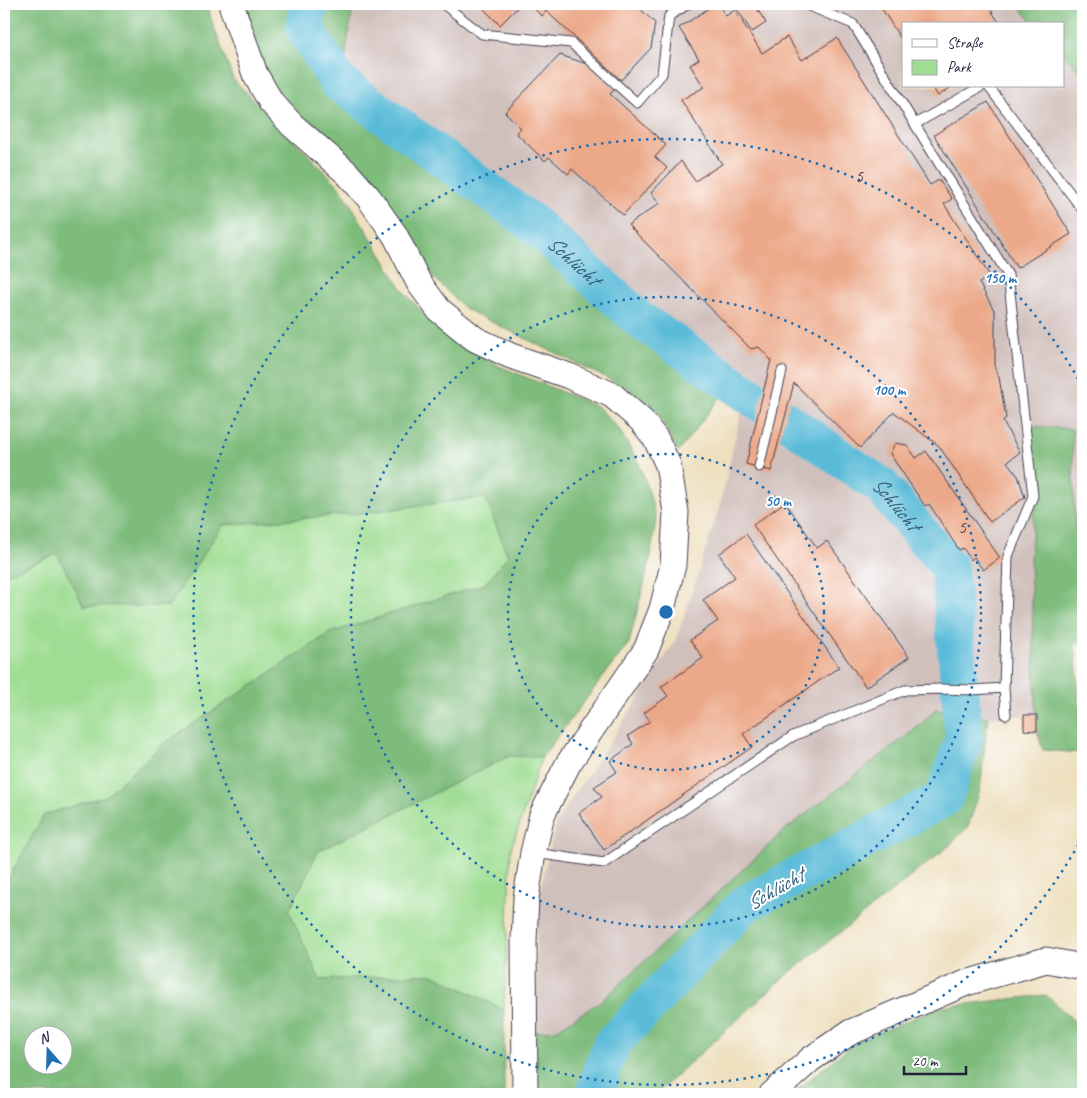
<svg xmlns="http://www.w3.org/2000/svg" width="1087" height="1098" font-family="Caveat,sans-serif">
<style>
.industrial{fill:#d0c0bc}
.green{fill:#9edd92;stroke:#608066}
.forest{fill:#7ebc7c;stroke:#506f5c;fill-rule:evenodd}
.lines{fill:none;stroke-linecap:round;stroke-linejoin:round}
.river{stroke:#5abbd8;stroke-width:38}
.building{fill:#eca989}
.lane-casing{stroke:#413e4f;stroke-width:11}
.secondary-casing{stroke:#413e4f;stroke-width:27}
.lane{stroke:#fff;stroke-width:9}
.secondary{stroke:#fff;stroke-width:25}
.ring{fill:none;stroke:#1f6fb2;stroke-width:2.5;stroke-dasharray:2.5 5}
.labels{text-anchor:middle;stroke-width:4;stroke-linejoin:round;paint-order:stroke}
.number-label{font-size:18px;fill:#54444e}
.water-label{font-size:21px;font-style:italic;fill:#385f7a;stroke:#fff}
.centre{fill:#1f6fb2;stroke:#fff;stroke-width:2.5}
.ring-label{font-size:15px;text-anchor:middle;font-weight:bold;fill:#1f6fb2;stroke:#fff;stroke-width:4;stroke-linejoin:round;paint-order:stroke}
</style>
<rect width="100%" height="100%" fill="#fff"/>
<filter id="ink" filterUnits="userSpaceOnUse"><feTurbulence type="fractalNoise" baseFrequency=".02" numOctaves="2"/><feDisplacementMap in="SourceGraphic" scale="10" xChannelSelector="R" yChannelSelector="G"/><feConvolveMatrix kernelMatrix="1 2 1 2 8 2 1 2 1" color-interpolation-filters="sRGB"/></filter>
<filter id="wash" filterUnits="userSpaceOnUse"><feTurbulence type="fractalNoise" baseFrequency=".0096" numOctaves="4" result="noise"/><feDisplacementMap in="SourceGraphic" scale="20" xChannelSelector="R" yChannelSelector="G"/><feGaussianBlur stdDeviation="1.12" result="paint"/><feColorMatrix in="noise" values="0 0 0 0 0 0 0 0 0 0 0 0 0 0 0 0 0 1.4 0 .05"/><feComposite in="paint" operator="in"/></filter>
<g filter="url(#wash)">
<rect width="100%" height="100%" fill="#eee0bf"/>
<path class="industrial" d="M353 4H1016L1035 24H903V86H1063V54L1083 75V534L1075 532 1072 429 1036 487 1030 559 1037 715 988 717 935 710 919 726 785 830 604 999 556 1030 535 1032 537 901 557 820 614 736 677 638 719 508 748 382 344 66Z"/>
<path class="green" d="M486 497 508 556 485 584 330 633 162 745 106 796 44 815 4 887V575L57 553 168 606 223 525 362 513Z
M509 756 542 757 511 849 504 1010 432 974 319 980 288 911 318 851Z"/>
<path class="forest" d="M4 4H208L211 19 233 79 340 187 404 292 441 333 499 366 598 407 619 429 640 466 649 492 656 519 650 560 629 643 542 757 509 756 318 851 289 911 320 980 432 974 504 1010V1094H5L4 1093V887L44 815 106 796 162 745 330 633 485 584 508 556 485 497 362 513 223 525 169 606H84L57 554 4 575ZM32 1036H62V1066H32Z
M235 4H353L344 66 563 234 731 383 678 452 658 413 625 387 465 309 433 277 366 178 292 111 266 77Z
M1016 4H1083V75L1063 54V24H1035Z
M1029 426 1072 429 1075 531 1083 534V648L1075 639 1082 753 1043 750 1037 731 1030 559 1036 487Z
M935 709 988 717 980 790 968 827 949 846 784 977 656 1094H537L535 1032 556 1030 604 999 785 830 919 726Z
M1046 995 1083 1029V1094H792L854 1043 940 1007Z"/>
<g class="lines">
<path class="river" id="s1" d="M310 4 304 27 338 82 531 222 640 320 881 486 949 567 964 737 944 798 745 904 611 1045 594 1094"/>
</g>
<g id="blocks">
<path class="building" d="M479 4H521L500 25Z
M529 4H635L655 23 651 48 621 80 546 11 542 16Z
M715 4H718L726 16 735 10 762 53 787 37 802 60 837 38 930 185 939 180 952 199 944 204 990 276 979 283 995 312V369L999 377 1006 418 1003 422 1020 452 1007 462 1018 476 1025 497 990 522 939 446 894 412 860 448 794 383 771 471 746 464 771 360 759 347 751 349 628 225 660 203 651 193 681 161 695 181 722 164 681 100 704 87 690 65 699 59 679 28Z
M739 4H754L766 23 752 32 735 6Z
M883 4H987L1000 24H903V42L880 6Z
M560 55 584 63 585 61 615 89 610 94 666 145 655 157 667 168 623 215 572 169 568 174 549 157 545 161 516 133 521 128 505 112Z
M932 86H953L938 96Z
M988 102 1071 234 1017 268 934 135Z
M895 443 907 445 916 458 926 451 1000 558 983 570 974 557 971 560 963 548 959 550 929 504 925 506 890 454Z
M785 502 817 548 827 541 909 657 866 687 753 525Z
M746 534 839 667 743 734 752 747 604 850 579 813 602 797 594 787 617 772 610 761 633 744 628 736 650 721 644 713 668 696 661 687 703 658 690 640 718 621 703 600 735 577 719 554Z
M1024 715H1037V731L1024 730Z"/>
</g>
</g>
<g filter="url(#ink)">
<use href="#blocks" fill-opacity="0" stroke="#413e4f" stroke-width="1"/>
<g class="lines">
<g class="lane-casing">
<path id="lane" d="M443 4 482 34 571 43 637 103 662 74 669 16 688 4
M804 4 853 24 1008 275 1033 496 1008 556 1004 688 1006 715
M988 86 1083 210
M915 124 982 86
M759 467 782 371
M535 853 604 863 793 736 905 690 941 689 973 690 1004 688"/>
</g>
<g class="secondary-casing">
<path id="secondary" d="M231 4 255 74 271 102 292 125 347 173 369 198 395 235 419 283 439 310 475 339 511 356 569 376 612 395 642 421 656 439 668 465 676 512 673 565 662 609 646 650 568 764 542 815 533 853 526 898 524 940 525 1094
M772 1094 811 1059 849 1033 966 983 1046 960 1083 967"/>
</g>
<use href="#lane" class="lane"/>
<use href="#secondary" class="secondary"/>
</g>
</g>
<g class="ring">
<circle cx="666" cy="612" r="158"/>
<circle cx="666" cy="612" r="315"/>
<path d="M1082 838A473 473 0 1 1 1082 386"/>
</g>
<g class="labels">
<g class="number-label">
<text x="859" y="182">5</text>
<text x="962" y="533">5</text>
</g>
<g class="water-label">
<text dy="7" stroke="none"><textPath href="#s1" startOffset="384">Schlücht</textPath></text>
<text dy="7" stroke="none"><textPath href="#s1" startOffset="789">Schlücht</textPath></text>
<text transform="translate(775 889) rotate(-30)" y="7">Schlücht</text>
</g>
</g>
<circle cx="666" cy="612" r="8" class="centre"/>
<g class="ring-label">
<text x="1000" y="283">150 m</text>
<text x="889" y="395">100 m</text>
<text x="778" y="506">50 m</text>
</g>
<rect width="1087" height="1098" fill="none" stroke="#fff" stroke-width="20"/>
<rect x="902" y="22" width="162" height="65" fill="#ffffff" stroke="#a7a7b1"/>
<rect x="912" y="39" width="25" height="8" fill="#ffffff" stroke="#a7a7b1"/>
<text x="947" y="48" font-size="15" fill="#22223b">Straße</text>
<rect x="912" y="60" width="25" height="15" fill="#9edd92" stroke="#a7a7b1"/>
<text x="947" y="72" font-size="15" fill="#22223b">Park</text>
<g transform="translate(48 1050) rotate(340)"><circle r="24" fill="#ffffff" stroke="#a7a7b1"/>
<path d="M0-4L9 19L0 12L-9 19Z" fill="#1f6fb2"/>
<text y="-8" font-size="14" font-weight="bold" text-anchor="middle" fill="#22223b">N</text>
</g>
<path d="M904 1066v8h62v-8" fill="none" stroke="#22223b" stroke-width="2.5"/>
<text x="912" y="1066" font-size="15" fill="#22223b" stroke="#ffffff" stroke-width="4" paint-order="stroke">20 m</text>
</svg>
